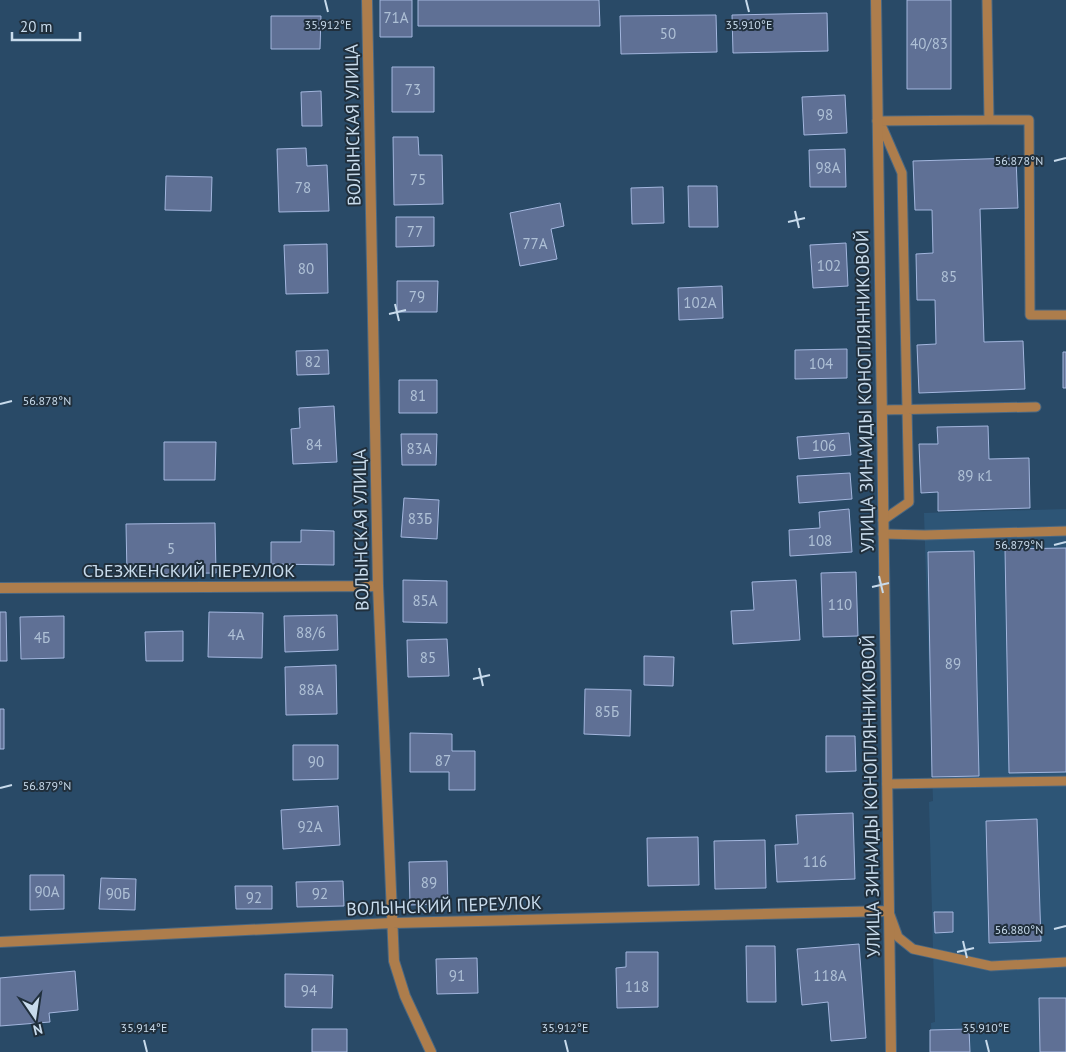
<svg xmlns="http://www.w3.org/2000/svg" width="1066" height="1052" font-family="'PT Sans',sans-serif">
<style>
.built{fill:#2d5576}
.building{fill:#5f7095;stroke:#a3b6de}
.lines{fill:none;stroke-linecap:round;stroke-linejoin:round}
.service-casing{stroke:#496782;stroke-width:11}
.minor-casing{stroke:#496782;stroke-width:12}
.service{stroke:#ad7d4c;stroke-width:9}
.minor{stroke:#ad7d4c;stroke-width:10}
.ticks{fill:none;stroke:#c8dbec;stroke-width:2}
.labels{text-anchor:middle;stroke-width:4;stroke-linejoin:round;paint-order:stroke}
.number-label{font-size:15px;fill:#aec0d6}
.street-label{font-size:18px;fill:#c8dbec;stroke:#202f3c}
.ticks-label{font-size:12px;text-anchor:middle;fill:#c8dbec;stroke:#202f3c;stroke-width:4;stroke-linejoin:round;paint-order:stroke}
</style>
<rect width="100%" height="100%" fill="#294a67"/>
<path class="built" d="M1066 509V1052H932L931 1023 935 1022 929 802 933 801 924 513Z"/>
<path class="building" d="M380 0H412V37H380Z
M418 0H599L600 26H418Z
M907 0H951V89H907Z
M827 13 828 51 733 53 732 15Z
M716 15 717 52 621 54 620 16Z
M271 16H321L320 49H271Z
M392 67H434V112H392Z
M321 91 322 126H302L301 92Z
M845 95 847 133 804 135 802 97Z
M393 137H418L419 155H442L443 204 394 205Z
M306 148 307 166 327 165 329 211 279 212 277 149Z
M845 149 846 187H810L809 150Z
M1016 158 1018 208 980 209 984 342 1023 341 1025 389 919 393 917 345 936 344 935 300H917L916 254 933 253 932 210H915L913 161Z
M166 176 212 177 211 211 165 210Z
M688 186H717L718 227H689Z
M663 187 664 223 632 224 631 188Z
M560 203 564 226 551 229 557 259 520 266 510 213Z
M396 217H434V246L396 247Z
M846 243 848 286 813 288 810 245Z
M327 244 328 293 286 294 284 245Z
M397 281H438L437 312H397Z
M722 286 723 318 679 320 678 288Z
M847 349V378L795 379V350Z
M328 350 329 374 297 375 296 351Z
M1063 352H1066V388H1063Z
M399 380H437V413H399Z
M334 406 337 462 293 464 291 429 300 428 299 408Z
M988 426 989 459 1029 458 1030 508 938 511V492L921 493 919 444H938L937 427Z
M849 433 851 455 799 459 797 437Z
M401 434H437L436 465H402Z
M164 442H216L215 480H164Z
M850 473 852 499 799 503 797 476Z
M404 498 439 500 437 539 401 537Z
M849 509 852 552 790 556 789 530 820 528 819 512Z
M215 523 216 573 127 574 126 524Z
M301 530 334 531V565L271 564V542H301Z
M1066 548V772L1009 773 1005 549Z
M974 551 979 776 932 777 928 552Z
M856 572 858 636 823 637 821 573Z
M403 580 447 581V623L403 622Z
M796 580 800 640 733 644 731 611 754 610 752 582Z
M0 612H6L7 661H0Z
M209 612 263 613 262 658 208 657Z
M337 615 338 650 285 652 284 616Z
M64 616V658L21 659 20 617Z
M183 631V661H146L145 632Z
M447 639 449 676 408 677 407 640Z
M644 656 674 657 673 686 644 685Z
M336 665 337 714 286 715 285 667Z
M585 689 631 690 630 736 584 734Z
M0 709H4V749H0Z
M410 733 452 734V751H475V790H449V772H410Z
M826 736H855L856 771 826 772Z
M293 745H338V779L293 780Z
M338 806 340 845 283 849 281 810Z
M853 813 855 879 777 882 775 845 798 844 796 815Z
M1037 819 1041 941 989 943 986 821Z
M698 837 699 885 648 886 647 838Z
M765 840 766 888 715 889 714 841Z
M447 861 448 904 410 905 409 862Z
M30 875H64V909L30 910Z
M101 878 136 879 135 910 99 909Z
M343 881 344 906 297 907 296 882Z
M235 886H272V909H236Z
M934 912H953V932L935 933Z
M859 944 866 1038 831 1041 828 1002 802 1005 797 949Z
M746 946H775L776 1002H747Z
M626 952H658V1007L617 1008 616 968 626 967Z
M477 958 478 993 437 994 436 959Z
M75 971 78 1010 49 1013 50 1022 0 1026V978Z
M285 974 333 975 332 1008 285 1007Z
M1039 998H1066V1052H1040Z
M312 1029H347V1052H312Z
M969 1029 970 1052H930V1030Z"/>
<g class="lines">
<g class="service-casing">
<path id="service" d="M879 120 902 173 909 502 883 520
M989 120H1029L1030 315H1066
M877 121 989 120 987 0
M882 410 1036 407
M883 534 925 535 1066 531
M887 784 1066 781
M890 915 898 937 913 949 991 966 1066 962"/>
</g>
<g class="minor-casing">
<path id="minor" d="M367 0 378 586 394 961 405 996 431 1052
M876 0 891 1052
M0 588 378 586
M0 942 392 923 889 911"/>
</g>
<use href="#service" class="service"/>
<use href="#minor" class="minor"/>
</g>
<path class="ticks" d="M325 0 328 12M746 0 749 12M1054 161 1066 158M795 211 799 228M788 222 805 218M395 304 399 321M389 314 406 310M0 404 12 401M1054 545 1066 542M879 576 883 593M872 587 889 583M479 668 483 686M473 679 490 675M0 788 12 785M1054 929 1066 926M963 941 967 958M957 952 974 948M144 1040 147 1052M565 1040 568 1052M986 1040 989 1052"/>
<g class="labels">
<g class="number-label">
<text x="396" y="23">71А</text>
<text x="668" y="39">50</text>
<text x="929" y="49">40/83</text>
<text x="413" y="95">73</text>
<text x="825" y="120">98</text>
<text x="828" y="173">98А</text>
<text x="418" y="185">75</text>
<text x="303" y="193">78</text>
<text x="415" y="237">77</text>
<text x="535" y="249">77А</text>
<text x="829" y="271">102</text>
<text x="306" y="274">80</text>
<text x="949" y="282">85</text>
<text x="417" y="302">79</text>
<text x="700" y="308">102А</text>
<text x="313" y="367">82</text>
<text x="821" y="369">104</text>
<text x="418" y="401">81</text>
<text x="314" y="450">84</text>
<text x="824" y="451">106</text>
<text x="419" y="454">83А</text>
<text x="975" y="481">89 к1</text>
<text x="420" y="524">83Б</text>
<text x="820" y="546">108</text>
<text x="171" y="554">5</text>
<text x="425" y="606">85А</text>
<text x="840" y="610">110</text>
<text x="311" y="638">88/6</text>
<text x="236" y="640">4А</text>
<text x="42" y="643">4Б</text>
<text x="428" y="663">85</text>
<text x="953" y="669">89</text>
<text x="311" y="695">88А</text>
<text x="607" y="717">85Б</text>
<text x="443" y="766">87</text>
<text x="316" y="767">90</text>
<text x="310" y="832">92А</text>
<text x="815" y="867">116</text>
<text x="429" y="888">89</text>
<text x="47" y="897">90А</text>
<text x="118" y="899">90Б</text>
<text x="320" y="899">92</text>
<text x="254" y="903">92</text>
<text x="457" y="981">91</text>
<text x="830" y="981">118А</text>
<text x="637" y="992">118</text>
<text x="309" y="996">94</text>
</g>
<g class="street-label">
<text transform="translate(353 125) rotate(-91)" y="6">ВОЛЫНСКАЯ УЛИЦА</text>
<text transform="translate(865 391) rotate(-91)" y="6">УЛИЦА ЗИНАИДЫ КОНОПЛЯННИКОВОЙ</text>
<text transform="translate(361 530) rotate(-91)" y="6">ВОЛЫНСКАЯ УЛИЦА</text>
<text x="189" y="577">СЪЕЗЖЕНСКИЙ ПЕРЕУЛОК</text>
<text transform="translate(871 796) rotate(-91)" y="6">УЛИЦА ЗИНАИДЫ КОНОПЛЯННИКОВОЙ</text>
<text transform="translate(444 906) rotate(-2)" y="6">ВОЛЫНСКИЙ ПЕРЕУЛОК</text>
</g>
</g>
<g class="ticks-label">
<text x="328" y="29">35.912°E</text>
<text x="749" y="29">35.910°E</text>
<text x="1019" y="165">56.878°N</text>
<text x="47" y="405">56.878°N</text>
<text x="1019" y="549">56.879°N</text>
<text x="47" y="790">56.879°N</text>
<text x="1019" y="934">56.880°N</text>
<text x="144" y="1032">35.914°E</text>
<text x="565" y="1032">35.912°E</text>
<text x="986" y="1032">35.910°E</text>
</g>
<g transform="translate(35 1017) rotate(167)" stroke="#202f3c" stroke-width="4" paint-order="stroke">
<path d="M0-4L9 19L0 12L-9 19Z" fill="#c8dbec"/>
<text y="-8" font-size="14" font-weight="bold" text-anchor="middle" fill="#c8dbec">N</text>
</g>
<path d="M12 32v8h68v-8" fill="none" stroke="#c8dbec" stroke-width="2.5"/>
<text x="20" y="32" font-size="15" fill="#c8dbec" stroke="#202f3c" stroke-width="4" paint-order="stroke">20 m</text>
</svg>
